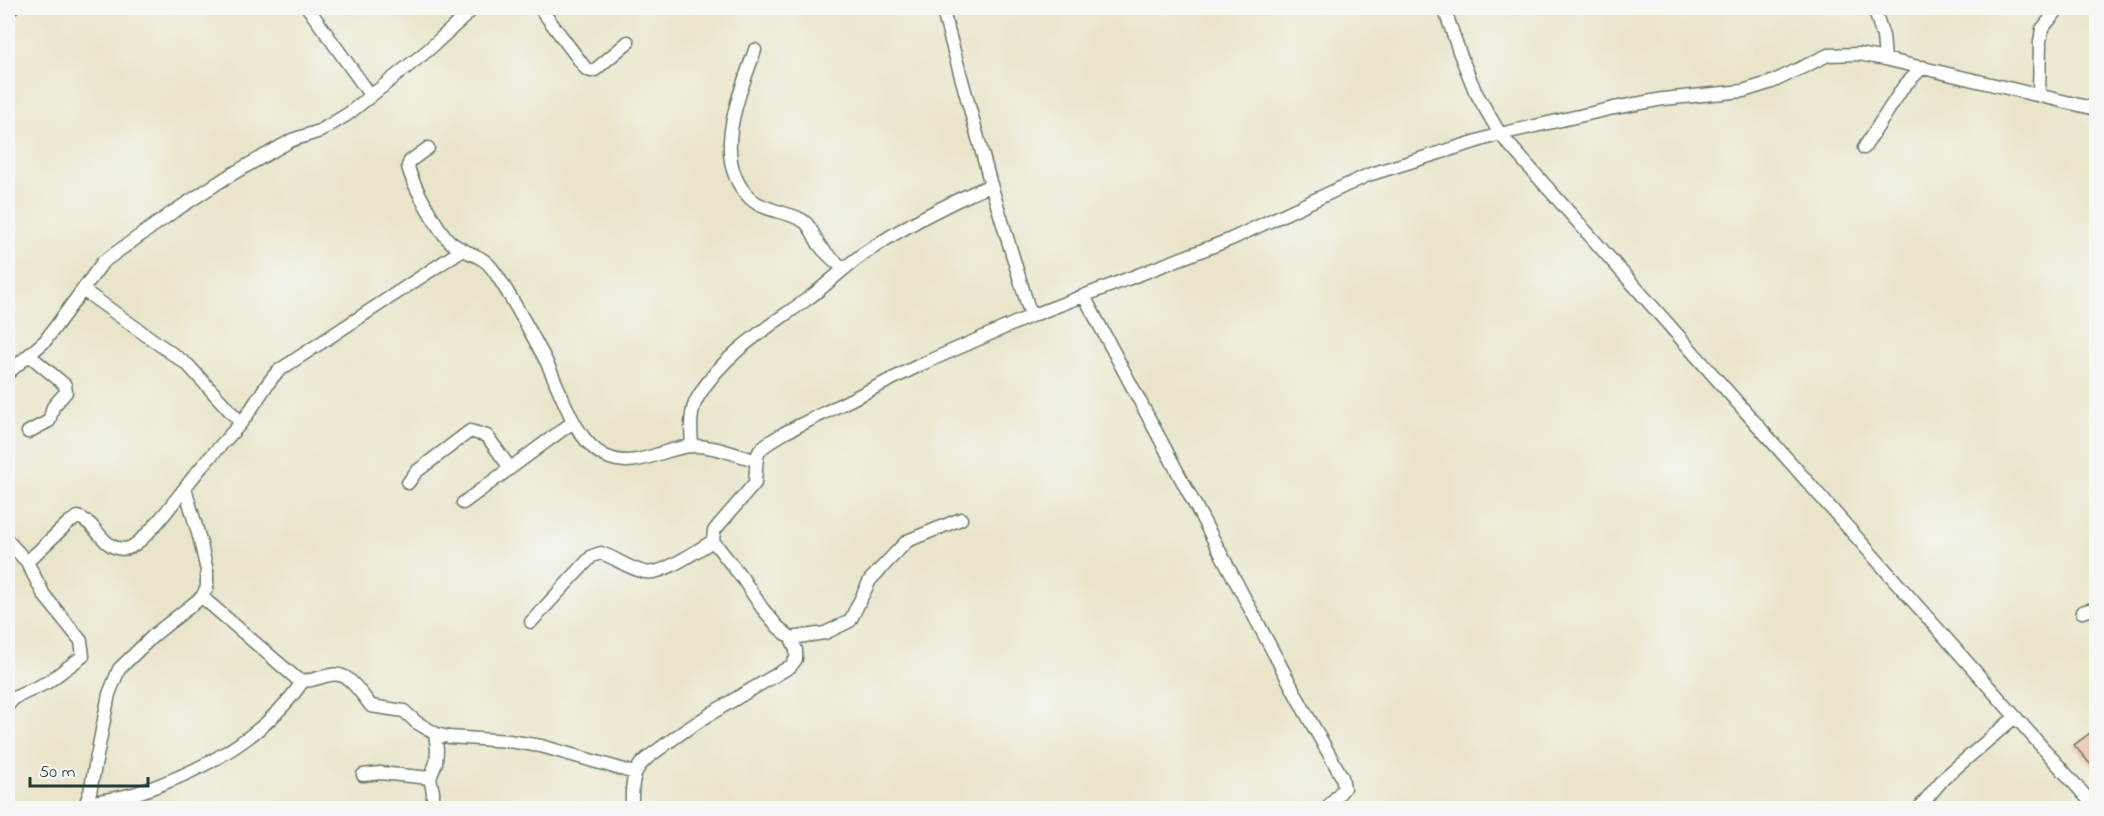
<svg xmlns="http://www.w3.org/2000/svg" width="2104" height="816" font-family="'Indie Flower',sans-serif">
<style>
.building{fill:#e5b59a}
.lines{fill:none;stroke-linecap:round;stroke-linejoin:round}
.minor-casing{stroke:#667868;stroke-width:15}
.minor{stroke:#fff;stroke-width:12}
</style>
<rect width="100%" height="100%" fill="#f6f6f2"/>
<filter id="ink" filterUnits="userSpaceOnUse"><feTurbulence type="fractalNoise" baseFrequency=".0167" numOctaves="2"/><feDisplacementMap in="SourceGraphic" scale="12" xChannelSelector="R" yChannelSelector="G"/><feConvolveMatrix kernelMatrix="1 2 1 2 8 2 1 2 1" color-interpolation-filters="sRGB"/></filter>
<filter id="wash" filterUnits="userSpaceOnUse"><feTurbulence type="fractalNoise" baseFrequency=".008" numOctaves="4" result="noise"/><feDisplacementMap in="SourceGraphic" scale="24" xChannelSelector="R" yChannelSelector="G"/><feGaussianBlur stdDeviation="1.35" result="paint"/><feColorMatrix in="noise" values="0 0 0 0 0 0 0 0 0 0 0 0 0 0 0 0 0 1.4 0 .05"/><feComposite in="paint" operator="in"/></filter>
<g filter="url(#wash)">
<rect width="100%" height="100%" fill="#eae5ca"/>
<g id="blocks">
<path class="building" d="M2097 728V772L2074 745Z"/>
</g>
</g>
<g filter="url(#ink)">
<use href="#blocks" fill-opacity="0" stroke="#667868" stroke-width="1.5"/>
<g class="lines">
<g class="minor-casing">
<path id="minor" d="M308 8 371 96
M540 8 586 69 591 71 595 70 628 42
M942 8 991 185 1031 316
M1444 8 1460 54 1475 91 1500 134 2096 808
M1874 8 1883 36 1885 59
M8 12 12 8
M755 50C740 94 709 160 751 199 765 212 794 212 806 223 812 229 815 239 820 246 827 255 836 262 844 269
M2039 95 2040 42 2042 29 2059 8
M428 148 410 161 408 166C411 182 440 235 453 244 471 257 483 253 496 274 514 301 529 329 544 357 560 387 573 440 605 456 636 471 663 447 693 446 713 445 735 455 755 460
M1864 148 1904 86 1923 67
M83 290 188 365 241 423
M1084 296 1303 708 1342 777 1344 788 1327 808
M8 373 45 341 103 262 173 212 227 177 292 140 320 131 348 114 427 51 474 8
M28 432 49 421 53 407 66 392 65 385 29 355
M692 446C691 429 689 412 698 397 722 355 768 327 806 300 826 286 843 268 863 254 903 227 946 204 991 185
M408 483 416 472 470 431 487 436 510 468
M463 503 573 422
M8 541 27 562 68 523 78 517C92 521 98 536 109 544 115 549 125 550 131 547 147 539 173 503 185 488
M202 597 297 679C314 686 332 666 348 679 357 686 364 697 371 706L404 711 416 722 436 734 449 737 509 741 541 746 635 773
M2082 612 2096 608
M531 622 592 556 601 553C616 558 629 569 645 572 662 576 697 550 713 541
M791 638 825 633 850 621 870 580 907 541 961 519
M8 705 14 698 48 682 83 656 81 641 44 595 27 562
M363 775 380 773 430 778
M87 803C104 800 121 798 137 793 200 772 265 737 303 681
M84 808 90 792 109 694 119 669 154 635 202 597 207 587V571L200 540 185 488C201 465 221 446 240 424 254 408 263 387 278 371L462 250
M433 808V792L430 778 436 763 437 750 435 733
M632 808C632 796 631 783 636 772 640 761 653 754 662 747 703 716 748 692 791 666L796 659V650L791 638 778 627 762 608 743 579 713 541 714 531 718 526 755 483C758 448 752 453 784 433L922 364 1031 316 1229 240 1368 175 1500 134 1614 108 1663 99 1743 91 1772 82 1828 55 1859 54 1885 59 2096 109
M1919 808 1944 778 2015 717"/>
</g>
<use href="#minor" class="minor"/>
</g>
</g>
<rect width="2104" height="816" fill="none" stroke="#f6f6f2" stroke-width="30"/>
<path d="M30 777v9h118v-9" fill="none" stroke="#1f3d34" stroke-width="3"/>
<text x="39" y="777" font-size="18" fill="#1f3d34" stroke="#f6f6f2" stroke-width="4.5" paint-order="stroke">50 m</text>
</svg>
